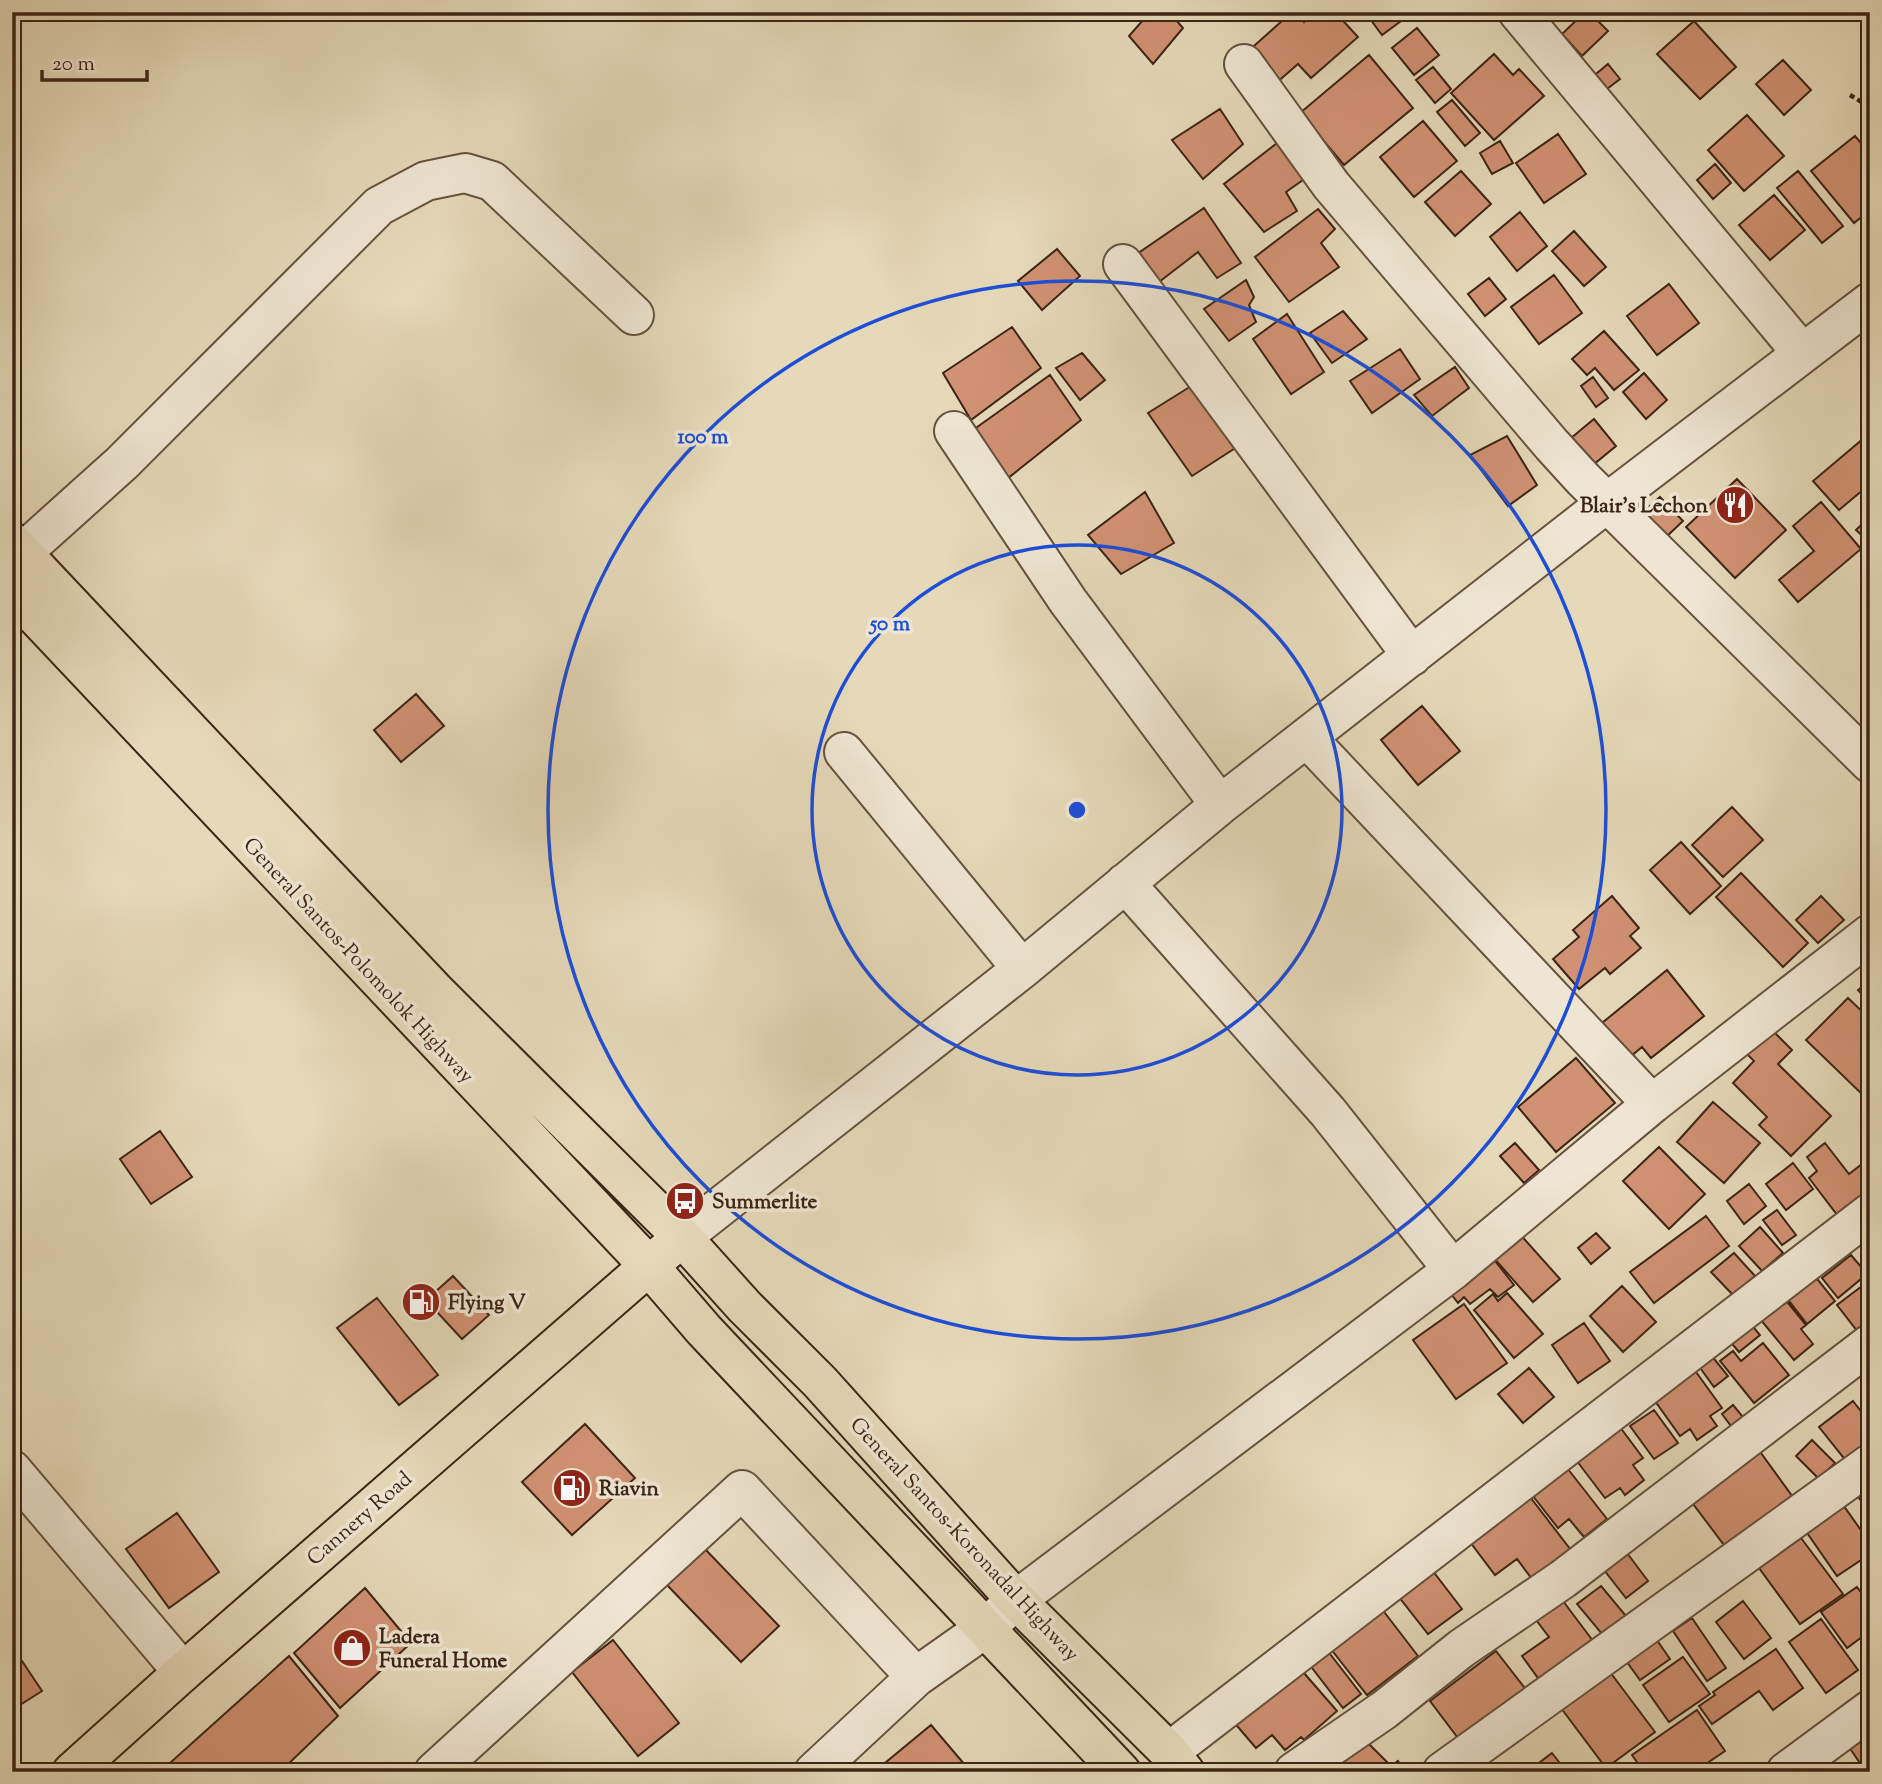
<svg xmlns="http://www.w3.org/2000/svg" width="1882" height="1784" font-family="'Sorts Mill Goudy',serif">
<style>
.building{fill:#d19174;stroke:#3d2515;stroke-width:2}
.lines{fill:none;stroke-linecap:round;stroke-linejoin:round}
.minor-casing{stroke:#67523e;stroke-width:42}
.major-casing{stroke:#3d2515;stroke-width:42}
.highway-casing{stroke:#3d2515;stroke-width:42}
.path{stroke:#3d2515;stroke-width:4.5;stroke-dasharray:5 3.5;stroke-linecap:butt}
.minor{stroke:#eee6d2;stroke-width:38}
.major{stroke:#e5d9b9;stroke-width:38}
.highway{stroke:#e5d9b9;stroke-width:38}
.ring{fill:none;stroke:#1d4ed8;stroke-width:3.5}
.labels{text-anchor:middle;stroke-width:7;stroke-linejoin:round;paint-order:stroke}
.poi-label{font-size:21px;font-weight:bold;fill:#3d2515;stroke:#eee6d2;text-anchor:start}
.street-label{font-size:21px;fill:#3d2515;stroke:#eee6d2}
.centre{fill:#1d4ed8;stroke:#eee6d2;stroke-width:3.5}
.ring-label{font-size:21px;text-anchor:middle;font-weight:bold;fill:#1d4ed8;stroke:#eee6d2;stroke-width:7;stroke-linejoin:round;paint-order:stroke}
</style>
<rect width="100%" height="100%" fill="#e5d9b9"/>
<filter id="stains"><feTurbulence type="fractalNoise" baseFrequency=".00286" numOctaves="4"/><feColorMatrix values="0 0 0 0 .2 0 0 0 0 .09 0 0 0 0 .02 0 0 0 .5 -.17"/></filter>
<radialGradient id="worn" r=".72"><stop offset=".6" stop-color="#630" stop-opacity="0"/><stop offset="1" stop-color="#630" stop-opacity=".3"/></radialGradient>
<path class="building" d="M1150 12H1169L1183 28 1153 64 1129 36Z
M1292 12H1295L1304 22 1314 12H1335L1358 37 1311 78 1298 64 1275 84 1246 53Z
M1365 12H1411L1412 13 1382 35Z
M1585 12H1589L1608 31 1582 56 1562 34Z
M1694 21 1736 67 1700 99 1657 54Z
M1417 28 1439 55 1414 75 1392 48Z
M1494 54 1513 75 1519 69 1544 96 1494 140 1451 93Z
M1369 55 1413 108 1344 165 1300 113Z
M1783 60 1811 90 1784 115 1756 84Z
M1608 64 1620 79 1603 92 1591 78Z
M1433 67 1451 89 1435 103 1416 80Z
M1452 100 1480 133 1465 146 1437 112Z
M1220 109 1243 144 1203 179 1172 140Z
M1747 115 1784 156 1744 191 1708 150Z
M1423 121 1457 161 1414 197 1380 157Z
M1558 134 1586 174 1544 203 1516 163Z
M1855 136 1870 154V210L1854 223 1811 171Z
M1281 140 1310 175 1286 192 1297 211 1264 232 1224 184Z
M1500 141 1513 163 1492 174 1480 153Z
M1715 164 1731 183 1713 199 1697 180Z
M1461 171 1491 204 1455 236 1425 202Z
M1798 171 1843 226 1822 243 1777 188Z
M1774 195 1805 230 1770 260 1739 225Z
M1204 208 1241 263 1217 278 1198 252 1155 285 1134 256Z
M1318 209 1335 229 1321 243 1339 267 1289 302 1255 257Z
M1520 212 1547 246 1517 271 1490 237Z
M1574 231 1606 267 1584 286 1552 251Z
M1057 249 1080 276 1042 310 1018 281Z
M1554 275 1582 313 1539 344 1511 307Z
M1489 278 1506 299 1485 316 1468 294Z
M1246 280 1254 297 1249 305 1256 322 1229 341 1204 309Z
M1669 284 1699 323 1657 355 1627 316Z
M1343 311 1367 339 1332 363 1310 333Z
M1287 314 1324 372 1291 394 1253 339Z
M1012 327 1041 368 971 420 943 373Z
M1604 331 1639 370 1614 390 1595 368 1587 375 1572 359Z
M1400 349 1420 379 1372 413 1350 381Z
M1082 353 1105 380 1080 400 1056 368Z
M1455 367 1469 388 1432 416 1414 395Z
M1644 373 1667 400 1646 419 1623 392Z
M1050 375 1081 420 1007 479 973 430Z
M1593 377 1608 398 1596 407 1581 386Z
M1196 383 1240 445 1192 476 1148 413Z
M1594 419 1616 446 1588 469 1565 443Z
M1870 433V484L1839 510 1813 481Z
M1507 436 1537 485 1508 506 1470 455Z
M1737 479 1786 530 1735 578 1686 527Z
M1145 492 1174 543 1121 574 1088 535Z
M1660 497 1683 521 1665 538 1642 513Z
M1821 502 1861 549 1798 602 1779 580 1814 551 1793 526Z
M1868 518 1870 520V543L1856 530Z
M416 694 444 726 401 762 374 730Z
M1422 706 1460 751 1418 785 1381 740Z
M1732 807 1763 840 1723 877 1692 845Z
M1681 842 1721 886 1690 914 1650 870Z
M1741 873 1808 943 1783 967 1716 897Z
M1612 896 1639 928 1630 936 1641 948 1610 974 1605 968 1579 989 1553 959 1579 937 1573 930Z
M1821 896 1844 920 1818 943 1796 920Z
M1667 970 1704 1016 1651 1058 1642 1047 1630 1057 1602 1023Z
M1870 980V1003L1858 990Z
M1848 998 1870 1019V1097L1867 1099 1806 1040Z
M1767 1025 1792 1050 1778 1064 1831 1116 1791 1156 1759 1125 1767 1117 1733 1083 1754 1061 1743 1050Z
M1576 1058 1615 1103 1556 1152 1518 1107Z
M1713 1102 1760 1143 1724 1183 1677 1142Z
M160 1131 192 1177 151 1204 120 1159Z
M1515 1143 1539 1170 1524 1183 1500 1156Z
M1825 1143 1849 1174 1862 1164 1870 1174V1192L1838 1216 1809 1178 1817 1171 1807 1157Z
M1659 1147 1705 1194 1669 1229 1623 1181Z
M1793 1163 1813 1189 1786 1210 1766 1184Z
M1749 1184 1766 1206 1744 1224 1727 1201Z
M1777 1210 1796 1235 1782 1245 1763 1220Z
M1706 1216 1729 1246 1654 1303 1630 1272Z
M1760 1227 1783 1253 1762 1271 1739 1246Z
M1518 1232 1560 1279 1533 1302 1492 1256Z
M1596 1233 1610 1248 1591 1264 1578 1248Z
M1488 1252 1514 1285 1498 1297 1490 1289 1470 1304 1464 1297 1458 1303 1445 1286Z
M1734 1253 1755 1276 1733 1295 1711 1272Z
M1851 1255 1867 1274 1838 1298 1822 1278Z
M1810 1270 1835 1301 1807 1324 1783 1293Z
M453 1276 489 1315 462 1339 426 1300Z
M1870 1280V1323L1858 1332 1837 1305Z
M1622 1286 1656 1322 1623 1352 1590 1316Z
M1507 1293 1543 1334 1514 1358 1474 1310 1493 1294 1498 1301Z
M1780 1293 1806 1325 1801 1329 1813 1344 1794 1360 1755 1313Z
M377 1298 438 1375 399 1405 337 1328Z
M1464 1304 1507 1363 1456 1399 1413 1340Z
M1748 1321 1760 1335 1739 1352 1727 1338Z
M1584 1323 1610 1361 1578 1383 1552 1345Z
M1763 1343 1789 1375 1754 1403 1720 1361 1733 1351 1741 1361Z
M1711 1355 1728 1376 1714 1387 1698 1365Z
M1691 1365 1722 1408 1710 1416 1717 1426 1697 1440 1690 1429 1680 1436 1650 1394Z
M1529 1368 1554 1397 1523 1423 1498 1394Z
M1853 1401 1870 1423V1444L1847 1462 1819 1427Z
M1733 1405 1743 1417 1731 1426 1722 1414Z
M1654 1410 1678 1443 1654 1459 1630 1426Z
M1614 1419 1643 1458 1633 1465 1644 1480 1625 1495 1620 1488 1605 1498 1570 1452Z
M585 1424 635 1478 572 1535 522 1482Z
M1812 1440 1835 1463 1819 1479 1796 1456Z
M1753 1442 1795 1500 1727 1549 1684 1492Z
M1564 1464 1607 1519 1584 1537 1569 1519 1558 1528 1529 1491Z
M1870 1482V1512L1855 1493Z
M1527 1493 1574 1554 1535 1583 1517 1559 1495 1575 1467 1538Z
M1841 1502 1870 1543V1554L1837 1576 1803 1527Z
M177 1513 219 1572 169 1608 126 1549Z
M1801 1538 1843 1594 1800 1624 1759 1568Z
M705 1549 779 1626 741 1662 667 1585Z
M1627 1553 1648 1581 1626 1598 1604 1570Z
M1429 1566 1462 1609 1428 1634 1395 1592Z
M1601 1586 1626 1616 1602 1634 1577 1604Z
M1857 1587 1870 1605V1631L1847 1648 1821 1612Z
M365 1588 411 1643 340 1708 294 1653Z
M1557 1593 1596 1645 1543 1685 1522 1656 1549 1637 1530 1612Z
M1743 1601 1771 1638 1744 1659 1716 1622Z
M1378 1604 1418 1656 1367 1695 1327 1644Z
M1692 1618 1726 1668 1707 1681 1673 1631Z
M1821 1619 1858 1670 1826 1693 1789 1642Z
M1654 1636 1670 1659 1640 1680 1624 1658Z
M613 1640 679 1723 638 1756 572 1672Z
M12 1646 42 1691 12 1710Z
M1776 1649 1803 1688 1773 1710 1759 1691 1712 1724 1699 1706 1715 1695 1713 1692Z
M1327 1650 1361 1694 1343 1708 1309 1664Z
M1496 1651 1531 1696 1464 1746 1430 1701Z
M289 1656 338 1716 280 1772H160Z
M1683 1657 1710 1694 1669 1722 1643 1685Z
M1297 1665 1337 1711 1304 1740 1301 1737 1285 1750 1272 1735 1256 1748 1232 1720Z
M1610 1672 1655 1732 1606 1768 1561 1708Z
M1697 1710 1725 1751 1694 1772H1644L1632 1755Z
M931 1725 965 1765 957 1772H874Z
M1357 1732 1387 1762 1376 1772H1316Z
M1870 1733V1772H1866L1849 1747Z
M1552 1753 1566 1771V1772H1540L1535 1766Z
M1398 1761 1406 1772H1383Z"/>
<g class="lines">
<g class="minor-casing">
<path id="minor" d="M1518 12 1802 353
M1244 64 1331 185 1552 445 1583 479 1870 763
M1123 264 1412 656
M954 431 1068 601 1220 805
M22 553 122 463 379 206 426 181 465 173 492 181 634 315
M1307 738 1652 1104
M844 752 1022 969
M1125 883 1328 1112 1453 1270
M682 1237 1022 969 1220 805 1608 502 1870 302
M12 1470 183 1672
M1169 1752 1870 1213
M434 1772 742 1490 916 1677
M814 1772 916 1677 984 1629 1016 1600 1453 1270 1652 1104 1870 934
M1294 1772 1384 1710 1462 1648 1563 1579 1870 1344
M1442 1772 1870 1464
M1786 1772 1870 1710"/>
</g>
<g class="major-casing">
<path id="major" d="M72 1772 183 1672 682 1237"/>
</g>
<g class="highway-casing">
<path id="highway" d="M12 542 436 992 682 1237 744 1306 820 1382 1016 1600 1169 1752 1185 1772
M12 591 648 1265 704 1330 1121 1772"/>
</g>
<path class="path" d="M1850 95 1870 107"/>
<use href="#minor" class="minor"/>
<use href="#major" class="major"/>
<use href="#highway" class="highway"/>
</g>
<g class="ring">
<circle cx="1077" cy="810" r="265"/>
<circle cx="1077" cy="810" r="529"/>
</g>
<defs>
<g id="restaurant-disc" transform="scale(2.0125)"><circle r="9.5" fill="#8f2418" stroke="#eee6d2"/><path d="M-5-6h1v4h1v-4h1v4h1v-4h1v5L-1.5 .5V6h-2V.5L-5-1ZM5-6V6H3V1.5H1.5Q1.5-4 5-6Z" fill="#fff"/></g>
<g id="bus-disc" transform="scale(2.0125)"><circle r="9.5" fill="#8f2418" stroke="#eee6d2"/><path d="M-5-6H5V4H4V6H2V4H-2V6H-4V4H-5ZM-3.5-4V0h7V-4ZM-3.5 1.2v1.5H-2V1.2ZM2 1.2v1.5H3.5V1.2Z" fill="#fff"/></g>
<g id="fuel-disc" transform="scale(2.0125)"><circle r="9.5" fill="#8f2418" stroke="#eee6d2"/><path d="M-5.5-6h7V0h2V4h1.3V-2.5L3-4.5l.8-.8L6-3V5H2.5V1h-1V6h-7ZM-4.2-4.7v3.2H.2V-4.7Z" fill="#fff"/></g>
<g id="shop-disc" transform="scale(2.0125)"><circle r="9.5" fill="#8f2418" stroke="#eee6d2"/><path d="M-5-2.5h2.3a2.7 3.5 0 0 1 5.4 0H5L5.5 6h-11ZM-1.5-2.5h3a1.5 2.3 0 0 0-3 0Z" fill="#fff"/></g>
</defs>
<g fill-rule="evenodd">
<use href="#restaurant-disc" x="1735" y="505"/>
<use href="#bus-disc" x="685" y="1201"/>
<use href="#fuel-disc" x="421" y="1302"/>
<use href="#fuel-disc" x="572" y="1488"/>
<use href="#shop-disc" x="352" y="1648"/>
</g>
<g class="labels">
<g class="poi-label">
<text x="1708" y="512" text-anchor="end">Blair's Lechon</text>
<text x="712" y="1208">Summerlite</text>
<text x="448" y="1309">Flying V</text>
<text x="599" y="1495">Riavin</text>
<text x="379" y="1643">Ladera<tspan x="379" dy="24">Funeral Home</tspan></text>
</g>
<g class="street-label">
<text transform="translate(359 960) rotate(47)" y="7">General Santos-Polomolok Highway</text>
<text transform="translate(359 1518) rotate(-41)" y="7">Cannery Road</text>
<text transform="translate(965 1539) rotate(47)" y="7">General Santos-Koronadal Highway</text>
</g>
</g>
<circle cx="1077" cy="810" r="10" class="centre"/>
<g class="ring-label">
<text x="703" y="443">100 m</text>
<text x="890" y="630">50 m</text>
</g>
<rect width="1882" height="1784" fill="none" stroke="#e5d9b9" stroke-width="42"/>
<rect x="14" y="14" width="1854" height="1756" fill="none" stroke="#3d2515" stroke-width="3.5"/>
<rect x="21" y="21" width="1840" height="1742" fill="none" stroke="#3d2515" stroke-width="2"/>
<path d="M42 70v10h105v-10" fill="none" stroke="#3d2515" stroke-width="3.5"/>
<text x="52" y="70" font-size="21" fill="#3d2515" stroke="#eee6d2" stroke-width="5" paint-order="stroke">20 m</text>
<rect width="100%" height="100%" filter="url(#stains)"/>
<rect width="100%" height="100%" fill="url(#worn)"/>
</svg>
